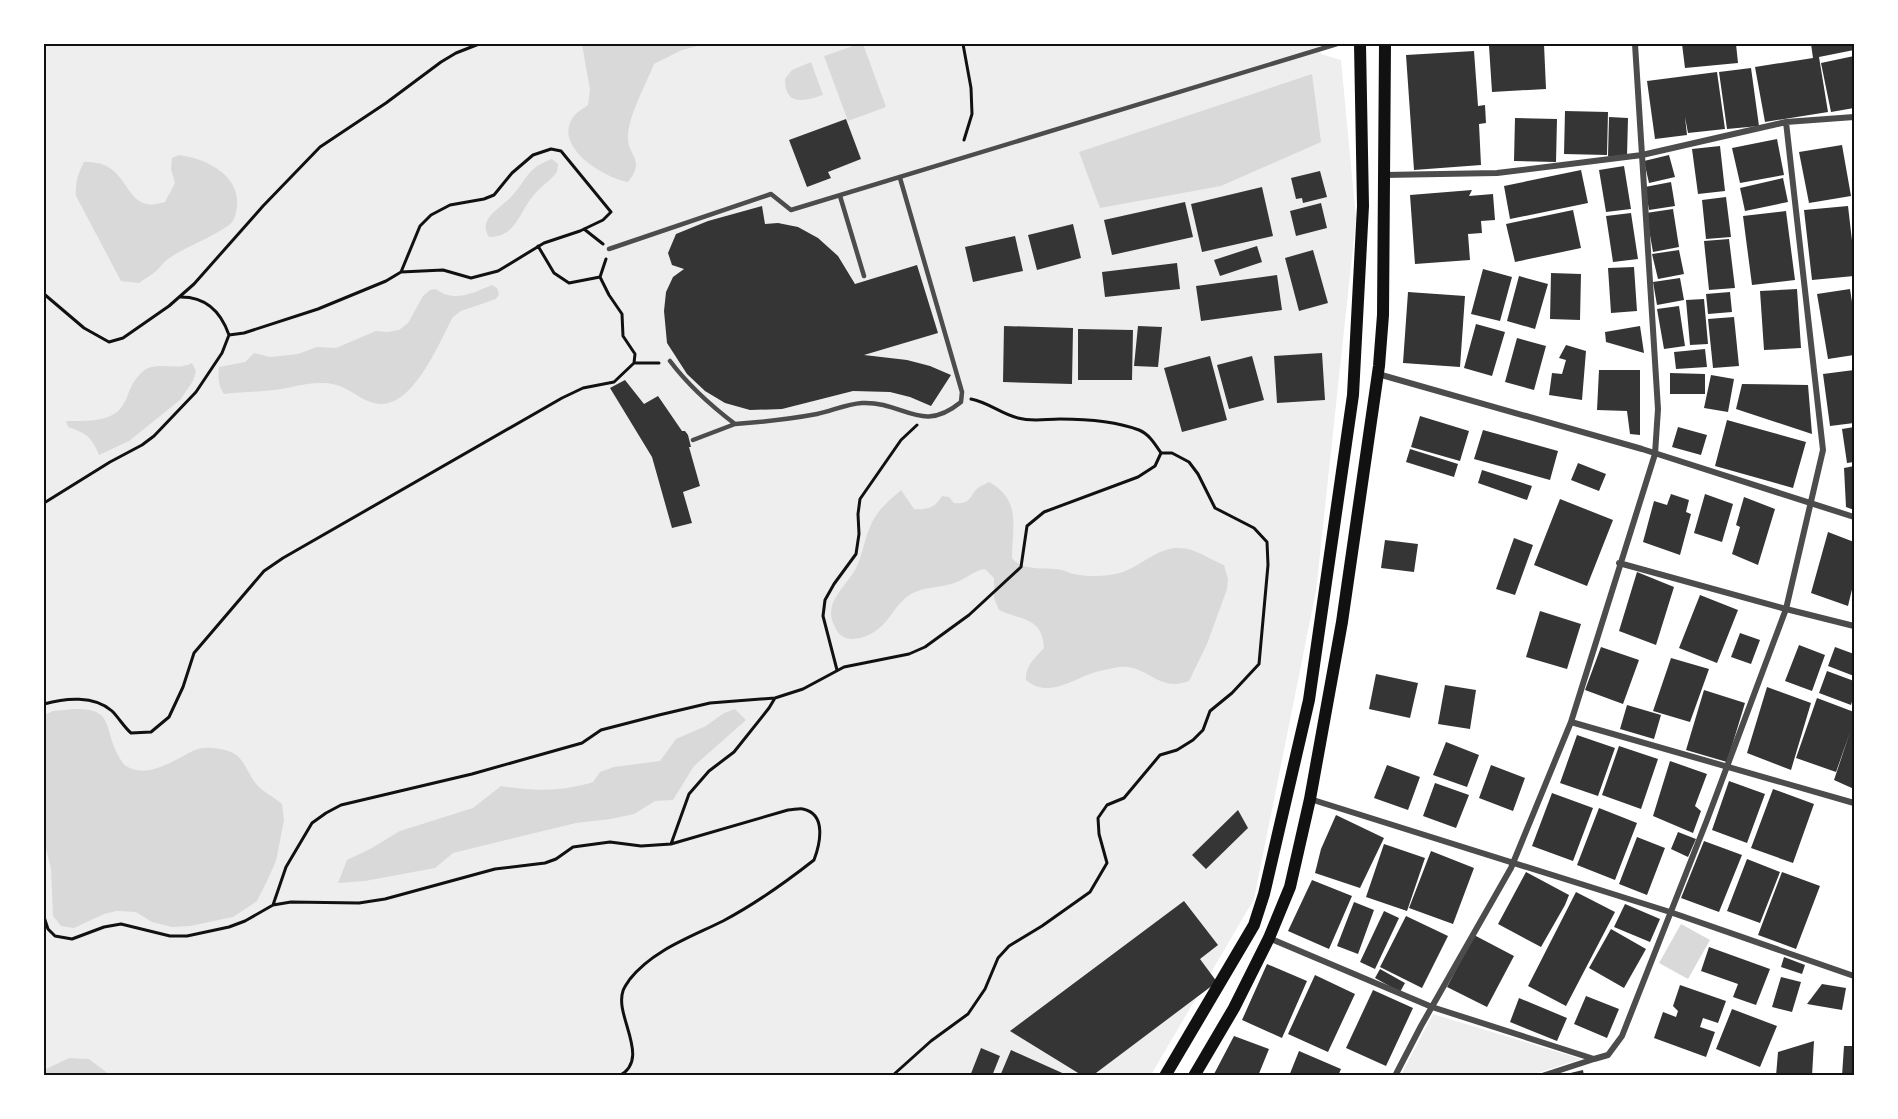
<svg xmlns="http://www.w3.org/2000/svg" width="1898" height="1119" font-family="Helvetica,sans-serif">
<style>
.green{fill:#eee}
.water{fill:#d9d9d9}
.building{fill:#353535}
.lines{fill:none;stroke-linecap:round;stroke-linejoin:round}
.path{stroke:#111;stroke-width:3}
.service{stroke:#4c4c4c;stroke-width:4.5}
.minor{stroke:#4c4c4c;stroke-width:6}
.secondary{stroke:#111;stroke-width:12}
.neatline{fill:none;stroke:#111;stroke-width:2}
</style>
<rect width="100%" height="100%" fill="#fff"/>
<path class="green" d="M44 44H1318L1321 54 1341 60 1356 219 1316 591 1254 899 1151 1075H44Z
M1433 1014 1581 1059 1531 1075H1401Z"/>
<path class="water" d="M582 44H705L682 50 654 64C646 84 630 113 628 134 626 157 647 158 628 182 604 178 551 146 574 116 577 112 584 108 588 105L590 90Z
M859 44H863L886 107 848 121 824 56Z
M811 62 823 95C805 101 785 107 785 79L792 70Z
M1312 74 1321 142 1221 186 1100 208 1079 152Z
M179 155C204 158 239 174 237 204 237 210 235 221 229 225 212 238 186 246 168 259 163 262 160 268 155 272 150 276 144 279 139 283L121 281 76 196C75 182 78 174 84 162 126 160 123 199 147 204 152 206 160 203 165 202L175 183 171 169 172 158Z
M552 159 558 164 557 172C550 181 540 187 533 196 518 214 516 237 489 237 477 219 501 208 511 197 529 178 525 169 552 159Z
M492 285 497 288 499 294 496 299 461 311 453 317C439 342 412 413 374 403 355 398 348 384 324 383 307 382 291 388 274 390 257 392 241 392 224 394 218 386 218 376 219 367L245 362 254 353 270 357 298 354 317 347 336 348 376 331 387 332 399 330 408 323 423 296 430 290 436 289C454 303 473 293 492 285Z
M192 363 196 371 193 381 180 400 129 441 99 455C92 437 86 433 68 427L66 421C85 421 112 423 123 405 127 399 128 393 131 387 134 381 140 373 146 369 161 362 179 371 192 363Z
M989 482C1022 500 1012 527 1012 558 1021 570 1041 568 1055 569 1061 569 1067 572 1073 574 1088 577 1108 577 1123 572 1142 565 1156 549 1177 548 1194 547 1209 559 1224 565L1228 579 1227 589 1207 644 1189 681C1158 693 1148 664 1119 667 1109 669 1097 671 1087 675 1068 683 1045 697 1026 680 1025 666 1035 658 1044 648 1042 617 1023 621 999 610L994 598V578L985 569C973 571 963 581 951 584 938 588 923 587 911 594 891 606 889 631 860 638 854 639 847 640 842 636 838 634 836 629 834 625 822 601 850 584 858 564 864 549 866 531 875 517 881 507 892 498 901 490L914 509C927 510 935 508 942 496L949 497 954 503C972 505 969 495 979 487 982 485 986 484 989 482Z
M73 709C115 708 103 727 118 755 120 759 123 764 126 766 149 780 175 759 195 750 205 746 221 748 231 752 246 758 248 778 260 788 266 793 275 798 282 804L284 820 276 861 267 881 257 901 233 917 190 926 172 927 152 922 136 912 117 911 104 914 74 928 61 926 53 916 51 869 44 841V715L53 711Z
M735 709 746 720 694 766 673 800 655 801 634 814 611 819 576 823 453 853 435 868 365 881 338 883 347 860 370 849 400 831 473 808 501 786C533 791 561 792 593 782L600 772 614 767 660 761 676 739 706 726 724 713Z
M1681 924 1710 940 1688 979 1659 963Z
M69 1058 89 1059 110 1075H44V1070Z"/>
<path class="building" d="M1544 44 1546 89 1492 92 1489 46Z
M1682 44H1736L1738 63 1685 68Z
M1811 44H1854V50L1819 57 1828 112 1765 122 1755 67 1813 58Z
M1474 51 1478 106 1485 105 1486 123 1479 124 1481 165 1414 170 1406 55Z
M1854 56V108L1831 112 1821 63Z
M1751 68 1759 126 1727 129 1719 72Z
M1717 72 1725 129 1688 133 1685 117 1687 135 1655 139 1647 81Z
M1565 111 1608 112 1607 155 1564 154Z
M1609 117 1628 118 1627 156H1608Z
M1515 118 1557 119 1556 162 1514 161Z
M846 119 861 159 828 172 831 178 807 187 789 140Z
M1777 139 1784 175 1740 183 1732 148Z
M1842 145 1851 196 1809 203 1799 152Z
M1720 146 1725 191 1698 194 1692 149Z
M1669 155 1675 177 1649 183 1644 161Z
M1624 166 1631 209 1606 212 1599 170Z
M1581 170 1588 203 1510 219 1504 186Z
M1320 171 1327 197 1303 203 1302 198 1296 199 1291 178Z
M1783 178 1788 202 1745 211 1740 188Z
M1671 182 1675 206 1649 210 1645 187Z
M1262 187 1273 236 1202 252 1191 204Z
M1472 190 1469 196 1493 194 1495 220 1481 221 1482 233 1468 234 1470 260 1415 264 1410 195Z
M1726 197 1731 237 1706 239 1702 200Z
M1185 202 1193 237 1112 255 1104 220Z
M1321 203 1327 228 1296 236 1290 211Z
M762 206 765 224 778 223 798 227 818 238 838 256 855 284 917 265 938 333 864 355 907 360 930 366 951 375 931 406 910 397 890 392 853 391 782 409 750 410 725 403 705 391 687 374 667 343 664 311 666 292 673 277 684 269 672 265 668 253 676 234 708 221Z
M1848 206 1854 258V276L1812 280 1804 210Z
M1673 209 1679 247 1653 252 1646 213Z
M1573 210 1581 248 1515 262 1506 224Z
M1786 211 1795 280 1752 285 1743 216Z
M1631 213 1638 259 1613 262 1606 216Z
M1073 224 1081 258 1037 270 1028 235Z
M1015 236 1023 271 973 282 965 247Z
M1729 239 1735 288 1709 290 1704 241Z
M1257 246 1262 262 1220 276 1214 260Z
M1313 250 1328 303 1299 311 1285 258Z
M1679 250 1684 274 1658 279 1652 254Z
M1177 263 1180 289 1105 297 1102 272Z
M1634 267 1637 311 1611 313 1608 268Z
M1483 269 1512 277 1500 321 1471 314Z
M1551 273 1581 274 1580 320 1550 319Z
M1277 275 1282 310 1201 321 1196 286Z
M1519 276 1548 284 1535 329 1507 321Z
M1680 278 1684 300 1657 305 1653 282Z
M1797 289 1801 348 1764 350 1760 291Z
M1850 289 1854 315V355L1828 359 1817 294Z
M1408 292 1465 296 1460 367 1403 363Z
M1730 292 1732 312 1708 314 1706 294Z
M1704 299 1708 344 1690 345 1686 300Z
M1679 306 1685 346 1664 349 1657 309Z
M1734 317 1739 366 1713 368 1708 319Z
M1476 324 1505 332 1492 376 1464 368Z
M1004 326 1073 328 1072 384 1003 382Z
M1138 326 1162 327 1158 367 1134 366Z
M1640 326 1644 353 1606 342 1605 332Z
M1078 329 1133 330 1132 380H1078Z
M1517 338 1546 346 1534 390 1505 382Z
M1566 345 1586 351 1582 400 1549 395 1552 373 1562 374 1566 360 1559 358Z
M1705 349 1707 367 1676 369 1674 352Z
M1322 353 1325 400 1277 403 1274 356Z
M1210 356 1227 420 1182 432 1164 368Z
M1252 356 1264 400 1229 409 1217 365Z
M1599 370H1640V435L1630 434 1627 411 1597 410Z
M1854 370V423L1830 426 1823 374Z
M1670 373 1705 374V394H1670Z
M1711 375 1734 379 1728 412 1704 408Z
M625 380 644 404 658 396 682 431H685L688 435 691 447H689L700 486 683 492 692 523 672 528 652 457 610 388Z
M1742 384 1808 385 1812 434 1736 409Z
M1420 416 1469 431 1460 461 1411 447Z
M1727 420 1806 442 1793 488 1715 466Z
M1678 427 1707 435 1701 455 1672 447Z
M1854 427V462L1847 463 1842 429Z
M1483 430 1558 451 1550 480 1474 459Z
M1410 449 1458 464 1454 477 1406 462Z
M1578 463 1606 474 1599 491 1571 480Z
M1854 466V510L1846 507 1844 468Z
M1482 470 1532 486 1527 500 1478 483Z
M1671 494 1689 500 1686 512 1691 514 1680 555 1643 542 1654 501 1667 505Z
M1705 494 1733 504 1722 542 1694 533Z
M1744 497 1775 509 1758 565 1732 554 1740 527 1736 525Z
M1560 499 1613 520 1587 586 1534 565Z
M1828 532 1854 542V581L1848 606 1811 593Z
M1514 538 1533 545 1515 595 1496 589Z
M1385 540 1418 544 1414 572 1381 568Z
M1637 572 1674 587 1656 645 1619 631Z
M1700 595 1738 610 1717 663 1679 648Z
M1540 611 1581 624 1567 669 1526 657Z
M1740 633 1760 640 1751 664 1731 657Z
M1799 645 1825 655 1812 691 1785 681Z
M1601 647 1639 660 1623 704 1585 690Z
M1835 647 1854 654V676L1828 666Z
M1671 658 1709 669 1690 722 1653 711Z
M1827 671 1854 681V695L1851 705 1819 693Z
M1376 674 1418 683 1410 718 1369 709Z
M1445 685 1476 690 1470 729 1438 724Z
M1767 687 1811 703 1791 770 1747 753Z
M1704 690 1745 703 1727 762 1686 750Z
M1817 698 1854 712V789L1834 780 1850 732 1836 772 1796 758Z
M1627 705 1661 715 1654 739 1620 729Z
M1577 735 1615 748 1598 796 1560 783Z
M1446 742 1479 755 1467 787 1433 775Z
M1619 746 1658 759 1641 809 1602 795Z
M1670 761 1707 774 1695 806 1701 811 1693 833 1653 816Z
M1387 765 1420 777 1408 810 1374 798Z
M1491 765 1525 778 1513 811 1479 798Z
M1729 781 1765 794 1747 843 1712 830Z
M1435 783 1469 795 1456 828 1423 816Z
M1773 789 1814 804 1793 863 1751 848Z
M1552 793 1593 808 1573 861 1532 846Z
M1599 808 1637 823 1615 880 1577 865Z
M1238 810 1248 828 1206 869 1192 855Z
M1336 815 1384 838 1360 888 1315 873 1321 849Z
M1678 832 1696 839 1688 857 1671 849Z
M1637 837 1665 848 1647 895 1619 884Z
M1704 841 1742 855 1719 912 1681 898Z
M1384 844 1425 858 1407 911 1366 897Z
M1431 851 1474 868 1453 924 1409 908Z
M1747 859 1780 872 1760 923 1727 911Z
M1526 872 1569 895 1565 905 1541 947 1498 924Z
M1782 872 1820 886 1796 949 1758 935Z
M1312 880 1352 896 1329 949 1288 931Z
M1576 892 1615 912 1566 1006 1528 986Z
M1184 901 1218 945 1200 959 1217 982 1092 1076H1083L1010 1031Z
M1354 902 1374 910 1358 954 1337 946Z
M1625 904 1660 919 1650 942 1614 927Z
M1384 911 1399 918 1375 969 1360 962Z
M1406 916 1448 936 1422 988 1380 967Z
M1611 929 1646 949 1624 988 1589 968Z
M1474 935 1514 956 1487 1007 1447 987Z
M1709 947 1770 969 1756 1005 1733 997 1738 984 1701 971Z
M1784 957 1805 965 1802 974 1781 967Z
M1267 964 1307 981 1282 1038 1242 1020Z
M1380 969 1405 983 1400 992 1375 978Z
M1315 975 1355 994 1328 1052 1288 1034Z
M1781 977 1801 982 1792 1012 1772 1007Z
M1822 984 1846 988 1842 1010 1807 1004Z
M1680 985 1726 1001 1718 1023 1703 1018 1700 1027 1715 1032 1706 1057 1654 1038 1663 1012 1676 1017 1678 1011 1673 1006Z
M1373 990 1413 1008 1386 1066 1346 1048Z
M1586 996 1619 1009 1607 1038 1574 1024Z
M1519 998 1567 1018 1557 1041 1510 1022Z
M1732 1009 1777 1026 1760 1067 1716 1049Z
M1234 1036 1269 1049 1258 1076H1213Z
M1814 1041 1812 1076H1776L1778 1052Z
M1844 1046H1854V1076H1842Z
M981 1048 1000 1056 992 1076H970Z
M1011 1050 1069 1076H1000Z
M1299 1051 1341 1069 1338 1076H1289Z
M1583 1070 1584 1076H1563L1562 1075Z"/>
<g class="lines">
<path class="path" d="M963 44 971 88 972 114 964 140
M584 229 603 244
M538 246 554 273 569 283 600 277
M606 259 600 277 609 295 622 314 623 336 635 354 634 363
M44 294 84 328 109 342 123 338 169 306 194 284 263 206 320 147 386 103 441 62 456 53 479 44
M229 335 244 333 318 309 386 281 401 272 420 226 431 215 450 205 484 199 494 195 512 173 533 155 551 149 561 151 611 212 603 220 580 231 544 243 498 271 471 278 443 270 401 272
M44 503 110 462 142 445 154 436 196 392 222 353 229 335C221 312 206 297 181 297
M837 670 823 616 825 600 834 584 856 554 859 534 858 514 860 499 901 440 917 425
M44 704C65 698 94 695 112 711 119 718 124 727 131 733L151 732 169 717 183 687 194 653 264 571 283 558 562 398 583 388 614 382 634 363H659
M671 844 689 794 709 771 734 752 769 708 775 698
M273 905 286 867 312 823 326 813 341 805 472 774 582 743 601 730 659 715 710 703 775 698 803 689 844 667 909 654 925 647 969 615 1021 567 1027 526 1044 512 1138 477 1155 466 1161 453C1155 444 1149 434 1139 430 1115 421 1085 419 1060 419 1046 419 1032 422 1018 418 1001 414 988 402 971 399
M44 917 48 929 55 936 72 939 104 927 121 924 170 936H187L229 927 245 921 273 905 291 902 359 903 385 899 495 869 545 863 556 859 573 847 610 842 641 846 671 844 788 810C793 810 799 808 803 809 827 814 820 844 814 860 786 882 755 904 723 921 691 937 653 950 630 979 628 982 624 987 623 991 614 1016 652 1059 619 1076
M892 1076 931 1041 968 1014 985 989 998 958 1009 946 1042 926 1090 892 1107 863 1099 834 1098 818 1107 805 1124 798 1160 755 1177 750 1193 740 1203 730 1210 711 1232 693 1259 664 1268 565 1267 542 1254 528 1215 508 1198 474 1189 462 1172 453H1162"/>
<path class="service" d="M840 196 864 276
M609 249 771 194 791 210 1337 44
M670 361C688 385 710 405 735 424 763 422 790 419 817 414 832 411 846 404 862 403 904 401 921 435 961 402L962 392 900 178
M693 440 735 424"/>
<path class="minor" d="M1384 175 1497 173 1642 155 1786 122 1854 117
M1378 374 1642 449 1854 517
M1619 563 1786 609 1854 626
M1571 722 1854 803
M1310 799 1670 912 1854 976
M1269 938 1432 1007 1594 1059 1542 1076
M1594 1059 1608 1055 1622 1036 1707 820 1786 609 1823 450 1786 122
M1395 1076 1421 1026 1511 868 1571 722 1655 454 1658 409 1635 44"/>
<path class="secondary" d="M1165 1076 1254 925 1264 894 1309 700 1353 395 1363 206 1360 44
M1194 1076 1234 1008 1269 938 1290 887 1310 799 1342 622 1379 366 1383 315 1385 44"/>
</g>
<rect width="1898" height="1119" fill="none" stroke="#ffffff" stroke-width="90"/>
<rect x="45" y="45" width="1808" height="1029" class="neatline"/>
</svg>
